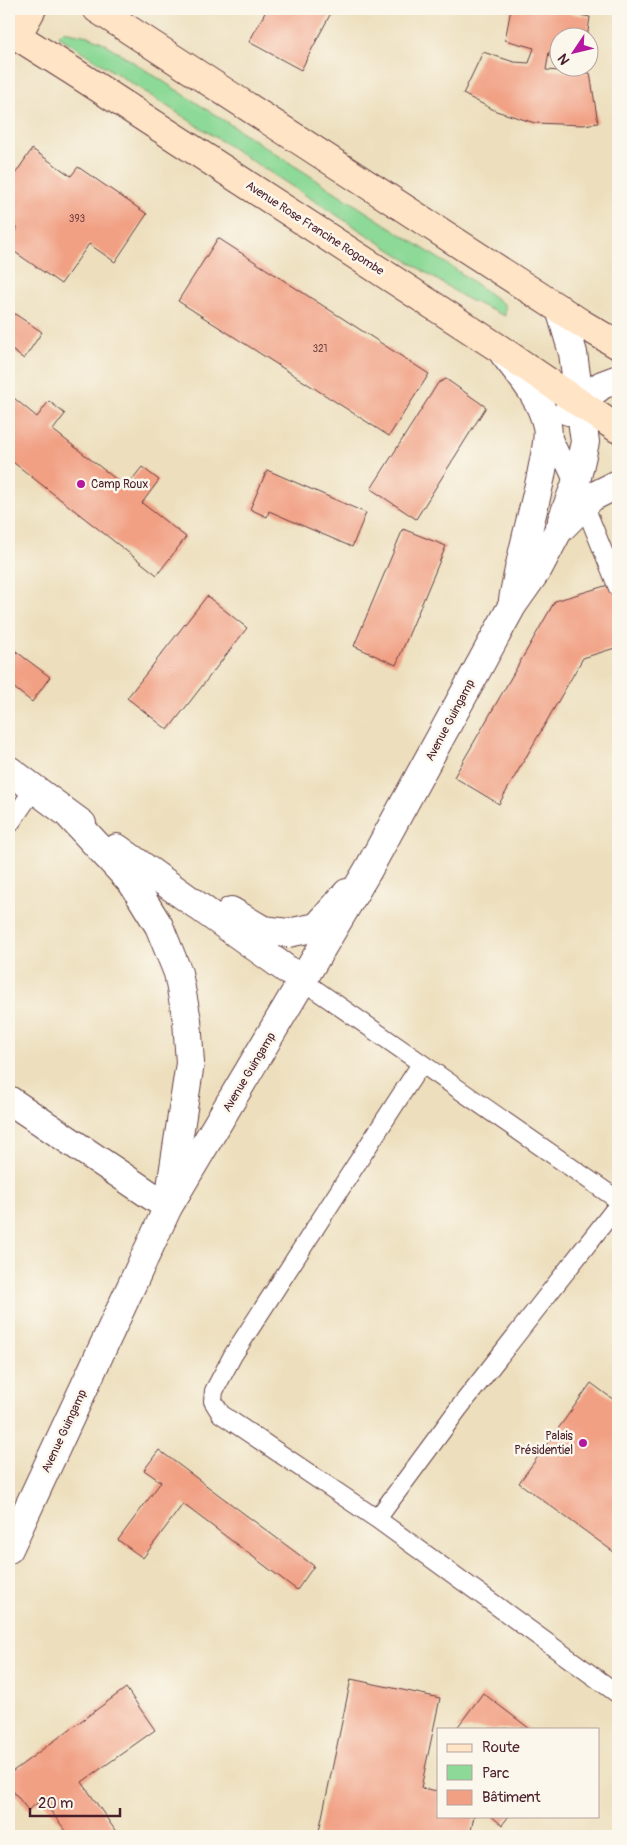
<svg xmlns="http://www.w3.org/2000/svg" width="627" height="1845" font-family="Pangolin,sans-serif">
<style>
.green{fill:#8dd997;stroke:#6c7c61}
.building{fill:#f1a084}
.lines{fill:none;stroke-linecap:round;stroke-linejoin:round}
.service-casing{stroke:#623c41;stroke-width:20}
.minor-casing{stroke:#623c41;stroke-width:30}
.tertiary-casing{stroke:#623c41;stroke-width:30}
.secondary-casing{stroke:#623c41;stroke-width:30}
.service{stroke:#fff;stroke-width:18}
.minor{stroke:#fff;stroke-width:28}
.tertiary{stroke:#fff;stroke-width:28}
.secondary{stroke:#ffe4c6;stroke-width:28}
.poi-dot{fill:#b5179e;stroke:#fbf7ec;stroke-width:2}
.labels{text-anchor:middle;stroke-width:5;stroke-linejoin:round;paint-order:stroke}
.number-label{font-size:10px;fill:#743f41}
.street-label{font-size:12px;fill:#4a1f2b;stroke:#fbf7ec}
.poi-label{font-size:12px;fill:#4a1f2b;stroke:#fbf7ec;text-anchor:start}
</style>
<rect width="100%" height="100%" fill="#fbf7ec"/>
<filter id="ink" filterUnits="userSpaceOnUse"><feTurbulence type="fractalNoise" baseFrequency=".02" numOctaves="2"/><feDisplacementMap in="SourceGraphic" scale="10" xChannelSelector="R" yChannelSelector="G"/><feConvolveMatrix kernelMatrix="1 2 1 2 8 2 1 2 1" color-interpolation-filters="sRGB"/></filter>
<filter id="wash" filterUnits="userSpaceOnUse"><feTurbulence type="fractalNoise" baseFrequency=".0096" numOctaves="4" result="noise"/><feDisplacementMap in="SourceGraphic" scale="20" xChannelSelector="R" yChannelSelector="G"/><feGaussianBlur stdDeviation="1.12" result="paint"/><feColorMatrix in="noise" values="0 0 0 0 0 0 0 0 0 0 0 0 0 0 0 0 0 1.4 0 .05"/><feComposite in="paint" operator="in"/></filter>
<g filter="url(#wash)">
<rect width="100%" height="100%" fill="#eddfbd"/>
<path class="green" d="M63 31 88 36 102 42 455 269 505 305V316L467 299 58 36Z"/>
<g id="blocks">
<path class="building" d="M267 9H333L301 70 249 42Z
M511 9H548L590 17 587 38H560V54L549 52 546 70 590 73 598 123 583 125 535 123 496 111 463 94 483 52 514 62 529 63 534 48 505 40Z
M32 149 71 176 78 167 147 214 115 262 89 244 61 284 9 248V240L17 228 9 222V183Z
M218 238 429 374 389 436 178 301Z
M9 310 42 332 24 359 9 348Z
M446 379 486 407 416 519 371 489 438 383Z
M9 394 37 417 49 401 65 414 53 430 126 487 142 467 159 480 142 503 186 537 157 575 9 459Z
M267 470 366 513 352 547 269 511 267 517 250 509Z
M403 529 446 546 396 665 354 646Z
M618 582V647L583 658 499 804 454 777 555 601Z
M207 596 247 628 168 730 127 698Z
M9 646 50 677 32 702 9 684Z
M591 1383 618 1403V1555L519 1483Z
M159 1450 314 1566 297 1590 183 1504 143 1558 118 1540 161 1482 144 1470Z
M351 1679 440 1698 421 1788 438 1791V1816H474L470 1836H318Z
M126 1688 155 1730 82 1782 119 1836H70L42 1800 28 1810 9 1786V1774Z
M483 1693 530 1729H456Z
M491 1816H509L502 1825Z"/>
</g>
</g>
<g filter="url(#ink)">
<use href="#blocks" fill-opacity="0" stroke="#623c41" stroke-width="1"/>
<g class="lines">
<g class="service-casing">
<path id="service" d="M549 430 584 504 618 588
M9 825 34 789
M303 981 618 1200
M618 1205 459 1408 377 1519 618 1694
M377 1519 221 1414 213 1401 214 1391 233 1355 421 1064"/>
</g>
<g class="minor-casing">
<path id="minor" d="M9 770 82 824
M117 848 303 981
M231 911 263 930 288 933 317 927 347 893
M9 1100 168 1207 190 1063 187 1020 178 973 159 926 133 884 68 814"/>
</g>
<g class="tertiary-casing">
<path id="tertiary" d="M560 309 573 353 585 442 575 486 562 520
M504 354C521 376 541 398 547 426 550 439 543 463 541 476 532 517 520 558 513 600
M568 411 602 385 618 379
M9 1549 168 1207 368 870 512 606 538 569 558 531 592 497 618 484"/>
</g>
<g class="secondary-casing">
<path id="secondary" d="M97 9 584 325 618 345
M9 31 74 72 500 349 618 429
M17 36 32 9"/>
</g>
<use href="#service" class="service"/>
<use href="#minor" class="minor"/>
<use href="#tertiary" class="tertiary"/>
<use href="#secondary" class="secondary"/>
</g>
</g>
<g class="poi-dot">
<circle cx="81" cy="484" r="5"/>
<circle cx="583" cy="1443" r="5"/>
</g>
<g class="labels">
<g class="number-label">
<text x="77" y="222">393</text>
<text x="320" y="352">321</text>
</g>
<g class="street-label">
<text transform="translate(315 228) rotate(33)" y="4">Avenue Rose Francine Rogombe</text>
<text transform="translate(450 720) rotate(-62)" y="4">Avenue Guingamp</text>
<text transform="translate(249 1072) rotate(-59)" y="4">Avenue Guingamp</text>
<text transform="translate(64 1431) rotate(-65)" y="4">Avenue Guingamp</text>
</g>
<g class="poi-label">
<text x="91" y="488">Camp Roux</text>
<text x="573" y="1440" text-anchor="end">Palais<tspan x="573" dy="14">Présidentiel</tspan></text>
</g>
</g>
<rect width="627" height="1845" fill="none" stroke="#fbf7ec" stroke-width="30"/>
<rect x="437" y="1728" width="162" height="90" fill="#fbf7ec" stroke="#b4a19f"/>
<rect x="447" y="1744" width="25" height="8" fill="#ffe4c6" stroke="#b4a19f"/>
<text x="482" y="1752" font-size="15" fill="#4a1f2b">Route</text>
<rect x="447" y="1765" width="25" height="15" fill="#8dd997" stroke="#b4a19f"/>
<text x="482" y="1778" font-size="15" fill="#4a1f2b">Parc</text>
<rect x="447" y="1790" width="25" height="15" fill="#f1a084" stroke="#b4a19f"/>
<text x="482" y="1802" font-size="15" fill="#4a1f2b">Bâtiment</text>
<g transform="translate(574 52) rotate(235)"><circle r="24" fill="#fbf7ec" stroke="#b4a19f"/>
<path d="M0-4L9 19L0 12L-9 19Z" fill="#b5179e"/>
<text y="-8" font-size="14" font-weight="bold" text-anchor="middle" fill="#4a1f2b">N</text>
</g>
<path d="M30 1808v8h90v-8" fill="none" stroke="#4a1f2b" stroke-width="2.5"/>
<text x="38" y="1808" font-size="15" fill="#4a1f2b" stroke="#fbf7ec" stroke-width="4" paint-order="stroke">20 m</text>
</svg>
